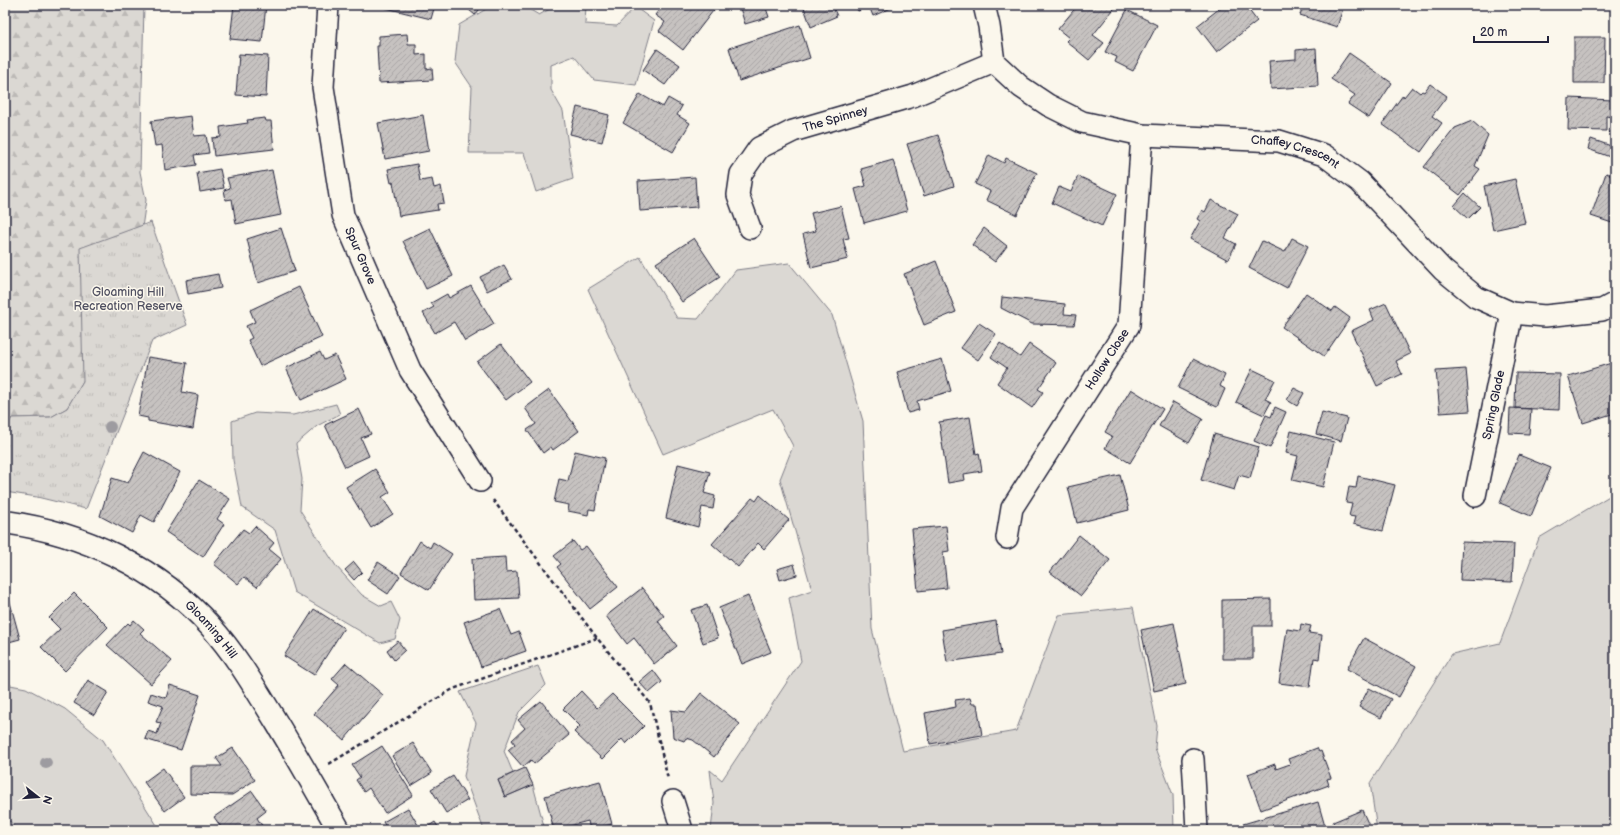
<svg xmlns="http://www.w3.org/2000/svg" width="1620" height="835" font-family="'Balsamiq Sans',sans-serif">
<style>
.green{fill:#dbd8d3;stroke:#7e7d87}
.forest{fill:url(#forest-firs);stroke:#7e7d87}
.park{fill:url(#park-tufts);stroke:#7e7d87}
.building{fill:url(#building-hatch);stroke:#22223b}
.lines{fill:none;stroke-linecap:round;stroke-linejoin:round}
.street-casing{stroke:#22223b;stroke-width:24}
.secondary-casing{stroke:#22223b;stroke-width:25}
.path{stroke:#22223b;stroke-width:2.5;stroke-dasharray:4 3;stroke-linecap:butt}
.street{stroke:#fbf7ec;stroke-width:21}
.secondary{stroke:#fbf7ec;stroke-width:22}
.tree{fill:#9d9ba0}
.labels{text-anchor:middle;stroke-width:3;stroke-linejoin:round;paint-order:stroke}
.street-label{font-size:12px;fill:#22223b;stroke:#fbf7ec}
.park-label{font-size:12px;fill:#505061;stroke:#fbf7ec}
</style>
<defs>
<pattern id="forest-firs" width="22" height="20" patternUnits="userSpaceOnUse"><rect width="22" height="20" fill="#dbd8d3"/><path d="M5 1l3.5 6h-7zM16 11l3.5 6h-7z" fill="#bcb9b6"/></pattern>
<pattern id="park-tufts" width="24" height="20" patternUnits="userSpaceOnUse"><rect width="24" height="20" fill="#dbd8d3"/><path d="M3 7l-1-3M5 7V3M7 7l1-3M15 17l-1-3M17 17v-4M19 17l1-3" fill="none" stroke="#bcb9b6"/></pattern>
<pattern id="building-hatch" width="6" height="6" patternUnits="userSpaceOnUse"><rect width="6" height="6" fill="#c6c2c0"/><path d="M-1 1l2-2M0 6l6-6M5 7l2-2" fill="none" stroke="#aaa6a6"/></pattern>
</defs>
<rect width="100%" height="100%" fill="#fbf7ec"/>
<filter id="ink" filterUnits="userSpaceOnUse"><feTurbulence type="fractalNoise" baseFrequency=".025" numOctaves="2"/><feDisplacementMap in="SourceGraphic" scale="8" xChannelSelector="R" yChannelSelector="G"/><feConvolveMatrix kernelMatrix="1 2 1 2 8 2 1 2 1" color-interpolation-filters="sRGB"/></filter>
<g filter="url(#ink)">
<path class="green" d="M489 5H527V8L539 15 557 5H586L585 24 617 26 635 7 654 21 636 85 594 80 574 56 551 65V90L563 111 573 179 536 192 524 153H469L472 87 455 62 459 25 488 8Z
M640 257 677 318 698 319 736 270 789 263 832 315 863 421 872 629 903 751 1016 731 1059 615 1133 607 1157 726 1155 748 1173 795 1174 830H711L714 803 710 770 722 780 801 661 789 598 812 590 780 479 793 446 773 409 663 454 588 289Z
M336 404 340 414 317 426 296 444 302 479 300 510 336 566 362 595 381 606 391 602 400 620 395 639 380 643 294 592 275 530 242 507 233 460 232 421 255 413 293 415Z
M1615 490V830H1377L1370 783 1452 654 1500 643 1539 538 1611 495Z
M538 666 546 685 519 712 504 751 513 773 498 780 505 797 533 785 545 830H484L464 776 476 723 460 692Z
M5 684 26 688 65 709 103 740 160 830H17L10 821 5 822Z"/>
<path class="forest" d="M5 5H144L140 172 146 200 138 255 83 381 67 408 51 417 12 418 5 429Z"/>
<path class="park" d="M151 222 187 325 152 341 86 509 37 497 5 492V429L12 418 51 417 67 408 83 381 80 248Z"/>
<path class="building" d="M234 5H266L262 42 230 39Z
M387 5H435L431 19 386 8Z
M463 5H483L475 15Z
M663 5H713L716 7 683 50 659 31 665 22 655 15Z
M739 5H765L769 17 745 24Z
M803 5H832L837 16 811 27Z
M855 5H898L873 16 869 6 858 11Z
M1078 5H1117L1093 35 1104 43 1089 60 1066 41 1069 38 1058 29Z
M1224 5H1245L1257 21 1217 52 1197 26Z
M1303 5H1344L1337 27 1300 15Z
M1127 10 1157 25 1133 71 1115 62 1117 57 1105 52Z
M800 25 810 58 739 81 729 48Z
M407 34 408 44H416V55L426 54V69L432 68 433 80 379 83 377 46H379V36Z
M1574 37H1605L1604 83H1574Z
M1316 48 1318 86 1271 89 1269 61 1296 59V50Z
M657 49 680 65 665 85 643 70Z
M1349 53 1392 83 1369 118 1348 104 1355 95 1331 79Z
M239 54 268 56 266 97 236 95Z
M1430 84 1447 96 1432 116 1442 123 1421 152 1382 124 1403 95 1404 97 1412 87 1420 93 1422 91 1424 92Z
M640 94 663 107 668 98 682 106 677 115 690 123 673 152 623 123Z
M1569 98 1613 100 1612 117 1606 116V131L1568 130Z
M577 107 609 115 602 142 570 134Z
M423 115 429 151 385 159 378 123Z
M191 116 194 136 206 135 209 153 194 155 196 165 165 170 162 145 155 146 151 121Z
M265 118 266 121H271L274 149 214 156 212 138 221 137 220 127 248 123 247 120Z
M1472 121 1488 135 1475 166 1480 169 1460 195 1424 167 1455 128Z
M1615 125V141L1608 130Z
M938 135 954 186 924 196 907 144Z
M1591 139 1614 147 1610 157 1588 149Z
M989 155 1004 163 1006 158 1037 173 1017 215 986 200 990 191 975 184Z
M893 160 907 211 864 223 855 189 866 186 861 169Z
M417 164 420 181 432 179 434 188 441 186 444 203 437 204 438 210 399 216 393 182 391 183 388 169Z
M220 169 224 188 200 192 197 173Z
M272 170 281 215 236 224 232 199 226 200 224 190 230 188 227 178Z
M1606 173 1615 176V224L1591 216Z
M1078 176 1117 194 1102 226 1052 203 1059 187 1071 192Z
M695 177 697 207 640 211 638 181Z
M1515 179 1525 223 1493 230 1484 186Z
M1465 193 1480 207 1468 219 1454 206Z
M1211 200 1238 214 1225 238 1236 244 1228 260 1190 239 1200 221 1197 219 1202 210 1205 212Z
M841 206 849 238 843 239 848 259 811 268 803 234 816 231 811 213Z
M281 228 295 271 258 283 247 239Z
M430 228 453 276 426 289 403 241Z
M984 228 1007 246 995 262 972 245Z
M694 238 720 277 682 302 656 263Z
M1292 238 1308 246 1287 288 1249 268 1262 241 1285 252Z
M936 261 956 312 924 325 904 274Z
M504 265 512 279 487 291 480 277Z
M218 274 221 288 188 294 186 280Z
M471 286 494 324 465 341 454 322 435 333 423 313 434 307 431 303 447 294 449 298Z
M299 287 322 337 260 366 248 340 252 338 246 326 255 322 250 310Z
M1306 293 1332 311 1335 307 1350 318 1324 356 1282 327Z
M1002 297 1065 304 1064 314 1076 315 1074 325 1032 324 1001 308Z
M1386 303 1410 354 1396 361 1402 374 1377 386 1351 331 1374 320 1370 310Z
M979 323 996 334 978 360 961 348Z
M1000 343 1020 357 1029 344 1056 363 1038 389 1043 392 1032 408 997 383 1007 368 991 357Z
M501 344 530 382 506 400 477 362Z
M320 352 324 360 335 355 346 379 301 400 286 368Z
M148 357 187 363 182 392 198 395 193 429 148 421V418L138 416Z
M942 359 951 391 917 401 919 410 908 413 897 372Z
M1193 359 1225 375 1220 386 1225 389 1217 407 1178 388Z
M1615 362V413L1583 423 1568 376Z
M1252 369 1275 380 1265 399 1271 402 1264 415 1236 402Z
M1466 369 1470 411 1440 413 1436 371Z
M1516 373 1560 374 1559 410 1515 408Z
M1294 388 1304 393 1297 406 1287 400Z
M1131 389 1163 409 1130 463 1105 448 1112 436 1105 432Z
M549 390 579 431 553 450 551 447 543 453 527 430 536 424 525 408Z
M1173 402 1203 419 1189 443 1159 426Z
M1275 407 1286 412 1270 448 1254 441 1266 415 1271 417Z
M1510 408 1531 409 1529 434 1509 433Z
M359 409 371 434 361 438 369 456 345 467 325 425Z
M1322 412 1347 418 1341 441 1316 434Z
M970 417 976 454 979 453 982 471 964 474 965 480 948 483 939 422Z
M1291 431 1334 442 1323 487 1292 480 1298 456 1286 453Z
M1214 434 1259 447 1250 478 1239 475 1234 490 1201 480Z
M575 451 605 458 595 510 589 509 588 515 568 511 569 505 554 502 559 479 568 481Z
M144 452 180 472 154 522 141 515 132 533 100 516 112 478 128 483Z
M1519 455 1551 468 1531 516 1500 503Z
M678 464 710 472 704 493 715 496 713 509 702 507 698 527 666 518Z
M375 469 390 492 382 497 393 514 371 528 346 487Z
M1120 475 1129 510 1077 523 1068 487Z
M1358 476 1395 485 1383 531 1353 524 1355 517 1349 516 1352 504 1346 503 1349 487 1356 488Z
M199 480 230 499 217 519 224 524 203 557 166 532Z
M760 495 789 520 764 549 758 543 738 567 712 544 752 498 756 501Z
M255 526 274 543 269 549 281 559 257 587 244 577 238 584 214 564 243 529 249 533Z
M946 526 949 551 943 552 947 588 918 591 912 529Z
M1079 535 1110 560 1081 596 1050 572Z
M420 541 430 548 433 542 452 554 429 590 401 573Z
M573 541 580 550 586 546 618 587 590 609 557 567 561 564 554 556Z
M1462 542 1514 544 1512 582 1460 580Z
M505 557 506 572 517 571 519 598 474 600 472 559Z
M354 562 362 572 354 580 345 570Z
M378 562 400 576 388 594 367 580Z
M794 564 797 575 780 580 777 569Z
M5 584 20 639 5 643Z
M642 588 664 616 658 621 677 646 654 664 634 638 627 644 606 616Z
M74 593 108 627 65 671 41 647 60 629 49 618Z
M748 596 771 652 742 664 719 608Z
M1271 599V626H1253V659H1222V600Z
M707 605 718 638 703 643 691 610Z
M314 609 344 628 314 675 284 656Z
M500 609 511 635 519 632 526 651 481 667 464 622Z
M134 620 144 629 140 633 172 661 151 684 107 645 128 623 130 625Z
M996 621 1001 654 947 662 942 630Z
M1174 623 1186 684 1154 691 1141 630Z
M1301 624 1311 626 1309 633 1322 635 1319 659 1314 658 1310 687 1279 683 1287 629 1300 631Z
M1364 638 1416 666 1399 697 1347 669Z
M398 641 405 650 394 660 387 650Z
M346 663 383 695 344 740 314 714 339 685 332 679Z
M653 670 662 682 649 693 639 682Z
M88 680 108 692 94 715 74 703Z
M170 685 200 695 181 750 145 739 148 731 157 734 161 723 156 722 163 706 148 701 151 693 166 698Z
M1369 688 1391 699 1381 718 1359 707Z
M581 691 597 708 612 694 644 726 626 744 622 739 602 759 574 732 580 726 563 709Z
M701 693 740 724 714 757 693 740 686 738 684 741 673 737 671 710 686 712Z
M970 698 972 704H977L982 735 930 744 925 713 956 707 955 700Z
M541 701 569 735 534 764 531 760 523 767 508 750 515 744 512 740 525 728 518 720Z
M413 743 432 773 411 786 392 756Z
M382 746 413 795 385 813 369 788 364 792 356 780 360 777 352 765Z
M233 748 255 780 232 795 190 794V766H222L216 758Z
M1317 748 1319 752 1321 751 1331 778 1327 779 1329 785 1261 810 1248 774 1275 764 1276 769 1290 764 1288 759Z
M163 768 184 797 165 811 144 782Z
M525 768 533 785 505 797 498 780Z
M453 776 468 800 446 813 431 789Z
M600 781 612 824 590 830 588 821 554 830 545 796Z
M252 791 266 811 257 818 265 830H223L214 817Z
M1318 802 1326 830H1245L1243 824Z
M408 808 421 830H388L383 822Z
M1362 810 1371 830H1336L1333 822Z
M435 822 440 830H423Z"/>
<g class="lines">
<g class="street-casing">
<g id="street">
<path id="s1" d="M328 5 323 87 343 215 410 370 480 481"/>
<path id="s2" d="M984 5 989 26 994 62 1021 87 1048 105 1082 122 1142 135 1279 141 1324 155 1360 182 1443 270 1476 297 1512 313 1545 316 1602 310 1615 303"/>
<path id="s3" d="M750 228 738 195 741 174 759 148 793 131 913 96 994 62"/>
<path id="s4" d="M1475 496 1512 313"/>
<path id="s5" d="M1007 538 1012 508 1129 325 1142 135"/>
<path d="M1193 759 1197 830"/>
<path d="M673 801 682 830"/>
</g>
</g>
<g class="secondary-casing">
<g id="secondary">
<path id="s6" d="M5 522C83 533 159 568 211 627 237 656 255 688 275 720 297 756 318 793 339 830"/>
</g>
</g>
<path class="path" d="M493 500 597 638 650 703 668 779
M329 764 453 689 597 638"/>
<use href="#street" class="street"/>
<use href="#secondary" class="secondary"/>
</g>
<g class="tree">
<circle cx="110" cy="427" r="6"/>
<circle cx="46" cy="763" r="6"/>
</g>
</g>
<g class="labels">
<g class="street-label">
<text dy="4" stroke="none"><textPath href="#s3" startOffset="170">The Spinney</textPath></text>
<text dy="4" stroke="none"><textPath href="#s2" startOffset="382">Chaffey Crescent</textPath></text>
<text dy="4" stroke="none"><textPath href="#s1" startOffset="256">Spur Grove</textPath></text>
<text dy="4" stroke="none"><textPath href="#s5" startOffset="207">Hollow Close</textPath></text>
<text dy="4" stroke="none"><textPath href="#s4" startOffset="93">Spring Glade</textPath></text>
<text dy="4" stroke="none"><textPath href="#s6" startOffset="238">Gloaming Hill</textPath></text>
</g>
<g class="park-label">
<text x="128" y="296">Gloaming Hill<tspan x="128" dy="14">Recreation Reserve</tspan></text>
</g>
</g>
<rect width="1620" height="835" fill="none" stroke="#fbf7ec" stroke-width="20"/>
<rect x="10" y="10" width="1600" height="815" fill="none" stroke="#22223b" stroke-width="1.5" filter="url(#ink)"/>
<g transform="translate(38 797) rotate(107)" stroke="#fbf7ec" stroke-width="3" paint-order="stroke">
<path d="M0-3L7 15L0 10L-7 15Z" fill="#22223b"/>
<text y="-6" font-size="11" font-weight="bold" text-anchor="middle" fill="#22223b">N</text>
</g>
<path d="M1474 36v6h74v-6" fill="none" stroke="#22223b" stroke-width="2"/>
<text x="1480" y="36" font-size="12" fill="#22223b" stroke="#fbf7ec" stroke-width="3" paint-order="stroke">20 m</text>
</svg>
